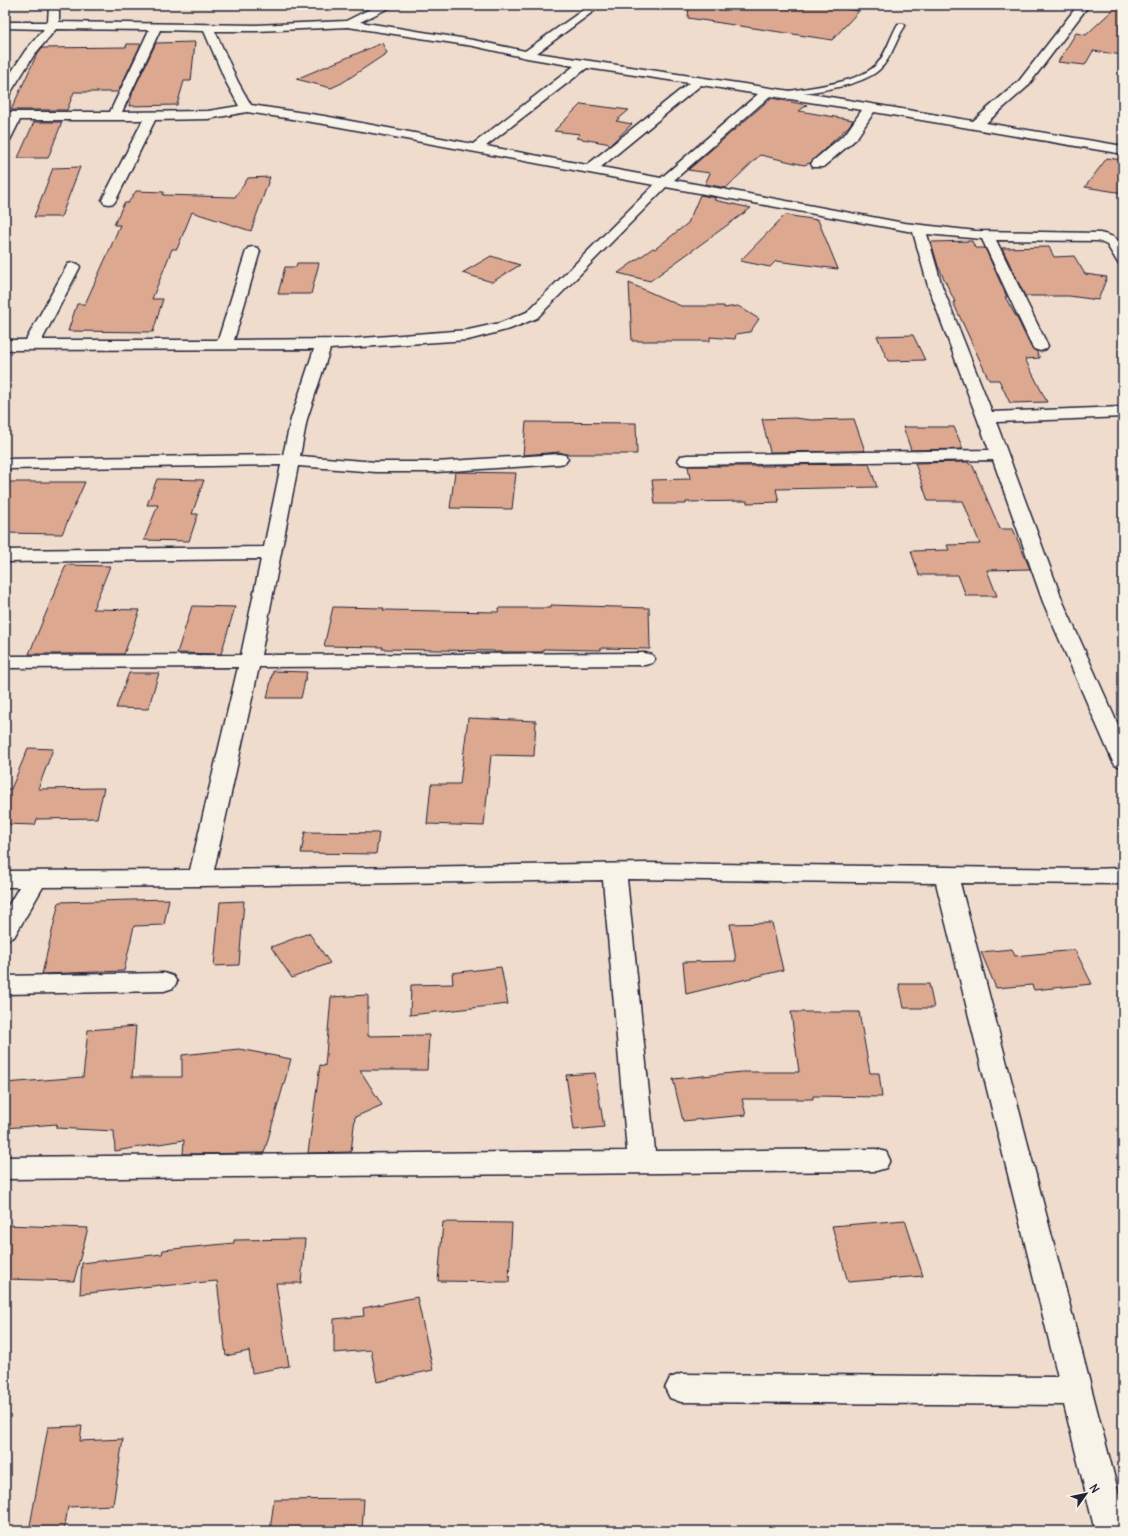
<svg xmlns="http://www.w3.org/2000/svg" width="1128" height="1536" font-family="Delius,sans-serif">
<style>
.building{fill:#dca88f;stroke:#22223b}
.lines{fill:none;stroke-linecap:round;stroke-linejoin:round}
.lane-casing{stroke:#22223b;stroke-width:3}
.street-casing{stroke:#22223b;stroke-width:3}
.lane{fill:#f7f3e8;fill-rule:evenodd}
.street{fill:#f7f3e8;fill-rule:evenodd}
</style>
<rect width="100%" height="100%" fill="#efdccd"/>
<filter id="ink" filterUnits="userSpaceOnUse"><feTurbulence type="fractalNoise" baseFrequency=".025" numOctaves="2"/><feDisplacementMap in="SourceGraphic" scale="8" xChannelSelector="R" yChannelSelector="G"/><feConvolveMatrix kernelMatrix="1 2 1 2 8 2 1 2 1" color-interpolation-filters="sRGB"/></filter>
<g filter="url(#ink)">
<path class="building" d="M689 5H821L859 11 832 40 688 18Z
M1118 5H1123V55L1093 51 1085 65 1058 62 1076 33 1086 35Z
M195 42 191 81H184L177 105 129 106 133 91 156 43Z
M382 43 387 53 342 83 331 88 296 79Z
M127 44H141L118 92H74L67 110H11L37 54 42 48 126 47Z
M771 98 807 105 799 111 853 120 849 126 810 163 804 165 760 155 726 188 705 184 710 173 688 170Z
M581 104 629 110 616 121 632 124 611 144 576 138 580 134 554 131Z
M34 122H62L48 158H18Z
M1107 158 1123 160V193L1085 187Z
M80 167 61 217H34L53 168Z
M270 177 251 231 192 212 177 249H172L152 299H163L153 332 68 331 77 304H85L109 251 120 225H114L124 203H128L136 191 164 192 163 195 235 197 248 178Z
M700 195 716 198 714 200 751 208 650 281 618 273 653 248 655 249 688 223Z
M785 215 818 220 838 269 776 261 770 267 740 261Z
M972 241 975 248H985L1007 297H1005L1018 320 1031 347 1036 351 1040 358 1025 359 1047 402 1010 403 999 380H989L953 302H955L938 266 931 242Z
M1049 247 1054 257 1074 256 1085 274 1107 277 1098 300 1069 296H1025L1002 248Z
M491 256 520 265 492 282 462 273Z
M297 263H319L311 294H278L285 267H296Z
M629 283 681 306H724V308L738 306 759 319 750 332 736 334 735 339 710 337V341H632Z
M913 335 925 360 888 361 877 336Z
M795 418 811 420 854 419 865 451 770 452 762 419Z
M526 422 636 423 637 454H566L559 452 523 455Z
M903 427H954L963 449 911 450Z
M968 462 969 464H972L1000 529H1013L1030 569 987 570 997 596H966L958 575H919L911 551 949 550 947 545 980 544 963 501H928L915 463Z
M869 464 877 487 776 489 779 502 747 503V501L686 502V504H655L652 480 690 479 688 466H774L773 465Z
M455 472 516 473 512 509 450 508Z
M157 479 204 480 192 514H198L189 541 144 540 158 505H147Z
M5 482H85L62 534 5 533Z
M66 565 110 566 93 609 140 610 124 654H29Z
M551 605 649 608 650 649 601 648V650L543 649V652H494V651L382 649 383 647 324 646 333 607 384 608 383 610 498 612 499 608H551Z
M192 606 235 607 221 654 177 653Z
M273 671 307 672 301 698H267Z
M129 673H159L148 709 116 708Z
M468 718 536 721 534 756 491 755 484 826 427 824 431 784H460Z
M28 748 53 749 38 789 104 788 97 818 37 819 35 825 5 824V789H11Z
M305 832 379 833 376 854 301 853Z
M169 899 164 925 134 926 124 971 42 974 59 902Z
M244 901 239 965 214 966 220 902Z
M772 923 783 970 686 994 683 962 736 961 730 924Z
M309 933 330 963 292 978 271 947Z
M1012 949 1015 956 1075 950 1092 984 1034 990 1032 985 996 988 981 952Z
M501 967 508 1004 410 1015 411 985 453 984 452 973Z
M899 984H929L934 1008H904Z
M368 995V1036L429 1035 427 1070H360L382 1105 355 1117 351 1152 308 1153 320 1065 325 1066 331 997Z
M791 1012H859L870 1073H879L882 1097 813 1096V1099H742L746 1115 683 1121 673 1079 742 1072H799Z
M136 1026 132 1077H182V1055L239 1049 291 1059 264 1153 183 1154 184 1140 115 1151 114 1131 56 1128 57 1124 5 1128V1083L83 1077 88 1030Z
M595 1073 604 1127 574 1130 566 1075Z
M905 1220 923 1276 848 1282 832 1226Z
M443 1222 512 1223 509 1282 438 1281Z
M5 1225 88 1228 74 1281 5 1279Z
M305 1239 301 1283H276L289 1366 252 1373 249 1351 226 1356 217 1281 161 1286V1285L80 1294 82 1263 162 1254 163 1250 234 1243V1240Z
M417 1297 433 1370 377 1382 371 1350 334 1353V1319L364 1316 363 1308Z
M82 1426 80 1441 123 1439 113 1505 68 1507 64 1531H29L48 1427Z
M364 1499 362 1531H270L274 1500Z"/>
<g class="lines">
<g class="lane-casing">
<path id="lane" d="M898 24H904L905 26C896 39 892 58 880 69 862 87 810 92 784 96L780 94 784 92C810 87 856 84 876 65 886 55 890 37 898 24Z"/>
</g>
<g class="street-casing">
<path id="street" d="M49 5H59V22L256 25 346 21 378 5H392L391 7 360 22 473 40 525 51 590 5H602L537 53 830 97 973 121 1019 81 1078 5H1089L1027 87 986 123 1123 146V154L874 112 856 139 823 167H813L811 164 813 161 846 133 862 110 770 96 674 180 904 223 976 231 1100 233C1122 238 1123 243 1123 264L1118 263 1107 245 1098 241 996 240 1048 346 1046 349 1040 351 1034 349 1032 346 982 239 927 234 942 286 992 412 1123 407V417L996 422 1063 602 1123 736V767L1115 765 1112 760 1043 602 993 460 687 465 681 464 678 460 681 456 687 455 989 450 928 286 913 232 666 187 537 318 510 329 468 340 330 349 307 419 300 456 376 462H436L559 454 565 455 568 459 565 463 559 464 436 472H376L298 466 261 655 645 653 652 655 655 659 652 663 645 665 259 667 214 870 647 863 1089 869 1123 868V884L960 883 1123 1510V1531H1095L1064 1405 681 1402 670 1398 665 1388 670 1378 681 1374 1058 1377 936 883 627 879 655 1151 876 1149 886 1152 890 1160 886 1168 876 1171 5 1179V1157L627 1151 603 880 200 886 43 887 14 937 5 940V911L19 887H5V871L190 870 238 667 5 668V656L241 655 261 559 5 562V550L264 547 281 465 5 469V459L283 455 291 419 314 349 5 350V340H26L68 264 73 263 78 264 80 267 42 340H218L246 251 248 248 253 247 258 248 260 251 234 340 349 339 468 330 500 323 527 312 654 185 324 124 247 112 208 119 155 120 116 200 114 203 109 204 104 203 102 200 143 120H20L10 140 5 141V125L8 120H5V112H110L149 30 56 29 34 55 9 95 5 96V82L25 51 44 29 5 28V22H48ZM348 27 473 46 527 58 574 66 473 144 324 116 251 105 238 82 215 31H256ZM160 30 204 31 226 82 239 106 208 111 122 112ZM587 68 689 83 587 165 486 146ZM701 85 758 94 661 178 601 167Z
M164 973 173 976 177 982 173 988 164 991 5 994V976Z"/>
</g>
<use href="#lane" class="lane"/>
<use href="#street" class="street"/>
</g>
</g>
<rect width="1128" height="1536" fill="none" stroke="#f7f3e8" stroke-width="20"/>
<rect x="10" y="10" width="1108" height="1516" fill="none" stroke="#22223b" stroke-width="1.5" filter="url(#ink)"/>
<g transform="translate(1086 1494) rotate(57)" stroke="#f7f3e8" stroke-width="3" paint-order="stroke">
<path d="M0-3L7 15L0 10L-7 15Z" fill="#22223b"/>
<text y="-6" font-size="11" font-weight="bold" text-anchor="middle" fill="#22223b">N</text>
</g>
</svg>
